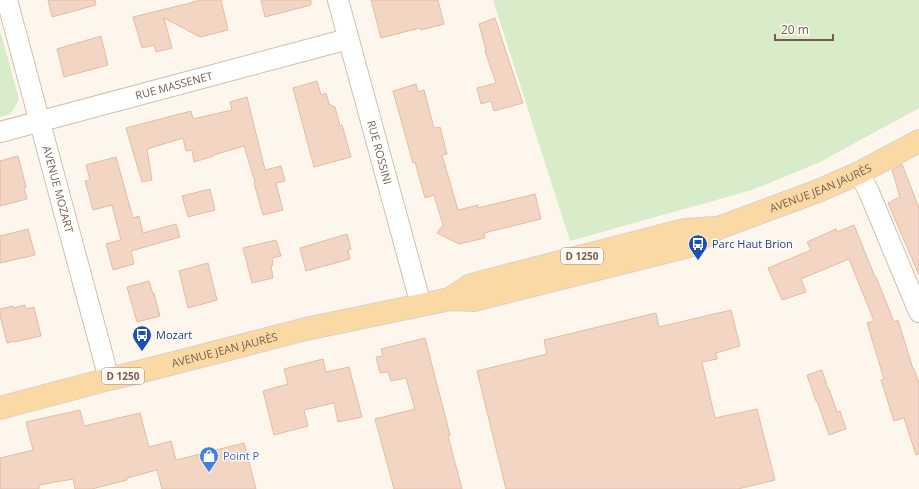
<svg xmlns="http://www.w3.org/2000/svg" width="919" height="489" font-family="'Open Sans',sans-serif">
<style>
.green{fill:#d8ecc9}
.building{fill:#f3d5c3;stroke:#e6bba3}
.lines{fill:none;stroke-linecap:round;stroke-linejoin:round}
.street-casing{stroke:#d1beb0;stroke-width:22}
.primary-casing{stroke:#dad1cd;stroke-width:24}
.street{stroke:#fff;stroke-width:20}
.primary{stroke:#fbd9a5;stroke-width:22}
.labels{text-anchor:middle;stroke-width:3;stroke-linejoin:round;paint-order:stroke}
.shield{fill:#fffaf3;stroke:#a28b7f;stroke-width:1}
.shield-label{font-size:10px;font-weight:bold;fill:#7a5c4d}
.street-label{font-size:11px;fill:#7a5c4d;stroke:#fffaf3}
.transit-label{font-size:11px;fill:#164399;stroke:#fffaf3;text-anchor:start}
.shop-label{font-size:11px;fill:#366cbe;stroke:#fffaf3;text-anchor:start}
</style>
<rect width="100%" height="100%" fill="#fdf6ec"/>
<path class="green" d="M493 0H919V108L820 162 752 190 570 241Z
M0 30 19 99 11 114 0 117Z"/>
<path class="building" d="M48 0H95L96 5 52 17Z
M201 0H221L228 30 200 37 164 18 172 48 156 52 154 45 142 48 133 17 186 4Z
M261 0H311V5L265 17Z
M371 0H438L444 24 421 30 420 28 381 38Z
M495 18 523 103 494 111 491 101 481 104 477 88 496 83 485 51 486 50 479 24Z
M101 36 108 65 64 77 57 49Z
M317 81 321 95 326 93 329 104 335 107 340 126 342 125 351 157 314 167 293 88Z
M416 84 418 92 424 90 434 128 440 127 447 154 442 155 458 210 478 205V208L535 194 541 219 484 233 485 238 459 244 437 233 443 225 434 195 425 198 415 162 413 163 393 91Z
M247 97 265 170 281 166 285 181 276 183 283 210 263 215 254 183 255 182 244 146 214 155V156L194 162 192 150 186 151 183 138 147 149 152 180 142 182 126 128 191 111 193 119 232 110 230 102Z
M18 156 26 187H24L27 199 0 206V161Z
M116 157 133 218 139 216 143 233 176 224 180 237 131 251 134 264 113 270 106 244 121 240 112 205 93 210 85 181 90 180 86 165Z
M902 164 919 208V275L888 203 900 197 892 170Z
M210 189 215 210 188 217 182 196Z
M854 225 875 277H876L894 322 898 320 913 369H914L919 383V454L916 455 904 418 894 421 881 380 884 379 867 323 874 321 849 259 801 279 806 292 782 300 768 268 811 250 807 242 836 229 837 232Z
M28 229 35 255 0 263V236Z
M347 234 351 249 348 250 350 259 306 271 300 248Z
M276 240 281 256 272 258 273 265 271 266 273 278 252 283 243 248Z
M208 263 217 300 188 308 179 271Z
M149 281 153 294 154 293 160 316 137 322 127 287Z
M25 305 26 309 34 307 41 336 14 342V341L7 343 0 316V309L13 306V308Z
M731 310 740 346 716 353 717 359 702 362 715 418 757 409 775 480 738 489H506L477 371 547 354 544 340 656 313 659 327Z
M425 338 450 435 448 436 462 489H394L375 419 415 409 406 378 391 381 388 372 380 373 376 357 383 356 381 349Z
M323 359 326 372 349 367 362 417 338 422 334 403 304 410 308 426 274 435 263 391 288 384 284 369Z
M822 370 828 389H829L837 412 840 411 846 429 829 435 817 401H816L807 375Z
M80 410 84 426 140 413 149 447 171 441 176 460 244 443 256 489H162L157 470 127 478V480L92 489H75L73 479 39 485V489H0V458L33 450 26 422Z"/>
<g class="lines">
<g class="street-casing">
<g id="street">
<path id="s1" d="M7 0 109 379"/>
<path id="s2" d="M338 0 421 305"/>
<path id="s3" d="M0 132 348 39"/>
<path d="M859 173 869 192 919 312"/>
</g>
</g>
<g class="primary-casing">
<g id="primary">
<path d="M450 299 471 285 684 230 715 228"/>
<path id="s4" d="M0 408 109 379 143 371 306 329 450 299 474 300 689 246 718 228 818 191 859 173 919 141"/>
</g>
</g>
<use href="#street" class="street"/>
<use href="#primary" class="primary"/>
</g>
<defs>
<g id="bus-pin" transform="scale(1)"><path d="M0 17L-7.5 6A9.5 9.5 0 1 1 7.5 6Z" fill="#1a4fb4" stroke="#fffaf3"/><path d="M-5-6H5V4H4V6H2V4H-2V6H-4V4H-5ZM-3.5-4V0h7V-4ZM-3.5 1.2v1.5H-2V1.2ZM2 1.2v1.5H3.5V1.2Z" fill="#fff"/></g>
<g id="shop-pin" transform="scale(1)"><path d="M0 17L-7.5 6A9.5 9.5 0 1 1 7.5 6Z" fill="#3f7fe0" stroke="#fffaf3"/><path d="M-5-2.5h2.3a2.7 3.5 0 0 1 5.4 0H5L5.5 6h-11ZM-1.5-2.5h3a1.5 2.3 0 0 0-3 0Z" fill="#fff"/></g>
</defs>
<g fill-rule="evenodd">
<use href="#bus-pin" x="698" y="244"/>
<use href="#bus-pin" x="142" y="335"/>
<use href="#shop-pin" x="209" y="456"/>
</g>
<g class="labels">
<g class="shield">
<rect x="561" y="248" width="42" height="16" rx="3"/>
<rect x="102" y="368" width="42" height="16" rx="3"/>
</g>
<g class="shield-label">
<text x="582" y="260">D 1250</text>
<text x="123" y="380">D 1250</text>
</g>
<g class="street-label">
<text dy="4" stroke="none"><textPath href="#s3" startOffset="180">RUE MASSENET</textPath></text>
<text dy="4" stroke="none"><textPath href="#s2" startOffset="158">RUE ROSSINI</textPath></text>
<text dy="4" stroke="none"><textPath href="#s4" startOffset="853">AVENUE JEAN JAURÈS</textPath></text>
<text dy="4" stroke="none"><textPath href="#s1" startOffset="196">AVENUE MOZART</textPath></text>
<text dy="4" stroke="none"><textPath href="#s4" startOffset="232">AVENUE JEAN JAURÈS</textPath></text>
</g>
<g class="transit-label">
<text x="712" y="248">Parc Haut Brion</text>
<text x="156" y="339">Mozart</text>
</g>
<g class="shop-label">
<text x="223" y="460">Point P</text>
</g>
</g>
<path d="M775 34v6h58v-6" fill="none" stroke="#7a5c4d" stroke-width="2"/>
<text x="781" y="34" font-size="12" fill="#7a5c4d" stroke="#fffaf3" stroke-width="3" paint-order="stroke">20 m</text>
</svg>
